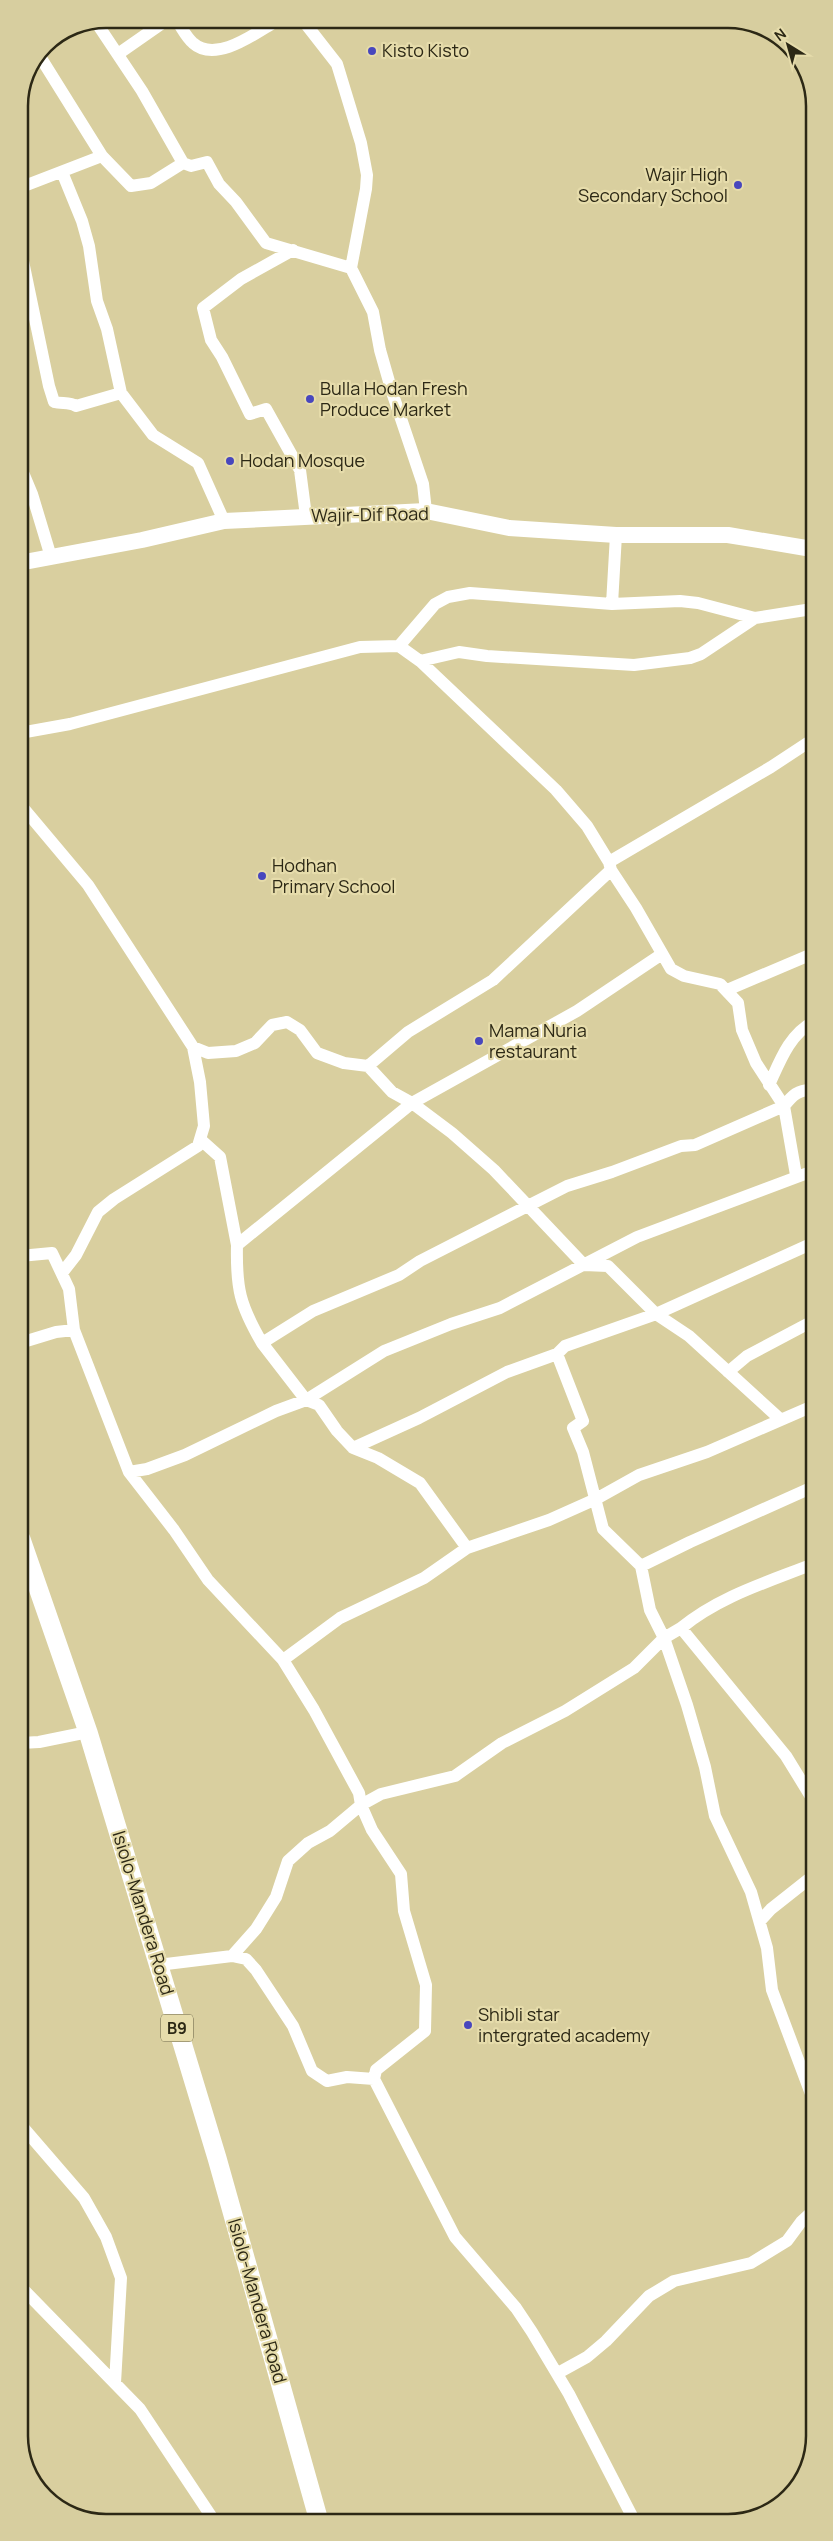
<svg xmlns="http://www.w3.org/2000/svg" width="833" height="2541" font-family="Manrope,sans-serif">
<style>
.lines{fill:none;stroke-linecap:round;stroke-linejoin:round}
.minor{stroke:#fff;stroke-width:12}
.major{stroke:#fff;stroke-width:16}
.highway{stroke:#fff;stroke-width:19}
.poi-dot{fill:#4847bd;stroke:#e6dcab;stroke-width:2}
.labels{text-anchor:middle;stroke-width:4.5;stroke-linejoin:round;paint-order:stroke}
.shield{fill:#e6dcab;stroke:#645e42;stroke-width:1}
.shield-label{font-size:16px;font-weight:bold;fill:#2c2815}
.poi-label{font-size:18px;fill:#2c2815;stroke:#e6dcab;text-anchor:start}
.street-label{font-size:18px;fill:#2c2815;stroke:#e6dcab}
.rim{fill:none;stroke:#2c2815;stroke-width:2.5}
</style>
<rect width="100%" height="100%" fill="#d9cf9f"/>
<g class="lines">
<path class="minor" d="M305 23 337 64 361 143 367 175 366 189 351 268 373 312 380 350 392 392 423 484 426 511
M179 24C183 30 187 38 193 43 215 63 253 35 273 23
M98 25 142 91 183 163 191 166 207 162 219 184 236 202 266 243 351 268
M118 54 161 24
M39 55 102 156 131 186 151 183 183 163
M62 172 82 221 89 246 97 301 107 329 121 393 153 435 198 463 224 521
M19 188 102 156
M19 242 49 386 54 402C62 404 70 402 76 406L121 393
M293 250 241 279 203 308 211 340 222 357 250 414 266 409 300 470 306 516
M19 463 32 494 51 557
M612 604 616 535
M399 646 435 604 448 597 470 593 612 604 680 601 698 603 755 618
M420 661 459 652 487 656 634 665 690 658 701 654 755 618 812 609
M20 733 70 724 360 647 399 646 420 661 556 790 587 826 609 862 611 870 636 908 671 969 684 976 720 984 738 1003 742 1030 756 1063 784 1106 796 1175
M20 804 88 885 193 1047 208 1053 236 1051 255 1043 272 1025 287 1022 300 1030 317 1053 344 1063 368 1066 392 1092 412 1103 577 1011 662 954
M609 862 771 767 812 740
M727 990 812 954
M368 1066 408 1032 493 980 611 870
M769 1085C780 1061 789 1035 813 1022
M813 1090C798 1089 792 1096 784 1106L695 1145 681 1146 612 1172 567 1186 420 1261 399 1275 313 1311 262 1343 306 1400 319 1405 337 1431 353 1448 378 1458 420 1483 467 1548 549 1520 596 1499 639 1475 707 1452 813 1406
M201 1140 220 1157 237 1245
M20 1256 52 1253 69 1289 74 1330 56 1332 20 1343
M62 1273 76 1255 98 1212 114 1199 198 1146 204 1126 200 1082 193 1047
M74 1330 129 1472 174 1530 208 1580 283 1660 314 1710 359 1793 361 1805 372 1830 401 1874 404 1911 426 1985 425 2031 376 2070 374 2079 455 2237 516 2308 532 2332 569 2394 634 2520
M262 1343C240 1305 236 1289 237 1245L412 1103 452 1133 494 1170 584 1265 608 1266 656 1314 689 1336 780 1419
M557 1354 583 1421 573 1428 583 1452 603 1529 641 1566 650 1610 664 1638 681 1628 786 1756 813 1800
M728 1372 747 1356 813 1321
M353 1448 419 1418 507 1372 557 1354 565 1346 656 1314 813 1243
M129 1472 147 1469 185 1455 276 1411 306 1400 384 1351 451 1324 500 1308 637 1237 813 1171
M641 1566 690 1542 813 1487
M681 1628C720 1596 768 1582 813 1564
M283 1660 340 1618 424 1578 467 1548
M21 1743 39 1742 88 1732
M760 1921 771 1909 814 1875
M232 1956 256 1929 276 1897 288 1861 308 1843 330 1831 361 1805 381 1794 455 1776 502 1743 565 1711 634 1668 664 1638 687 1705 705 1767 715 1816 751 1892 767 1948 772 1990 814 2102
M158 1965 232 1956 246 1959 256 1970 293 2026 312 2071 327 2081 347 2077 374 2079
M21 2125 84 2198 106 2237 121 2278 115 2383
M21 2287 140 2409 215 2522
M558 2373 587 2357 606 2341 649 2296 674 2281 751 2263 787 2241 801 2222 814 2210"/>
<path class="major" d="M19 563 142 540 224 521 426 511 509 528 616 535H728L812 549"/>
<path class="highway" d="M21 1539 88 1732 217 2158 319 2521"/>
</g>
<g class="poi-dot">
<circle cx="372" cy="51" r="5"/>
<circle cx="738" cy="185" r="5"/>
<circle cx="310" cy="399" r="5"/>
<circle cx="230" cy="461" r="5"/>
<circle cx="262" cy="876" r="5"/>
<circle cx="479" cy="1041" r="5"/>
<circle cx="468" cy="2025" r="5"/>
</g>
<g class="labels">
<rect class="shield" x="161" y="2014.5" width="32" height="27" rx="4"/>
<g class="shield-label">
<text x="177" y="2034">B9</text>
</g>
<g class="poi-label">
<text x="382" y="57">Kisto Kisto</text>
<text x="728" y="181" text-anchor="end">Wajir High<tspan x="728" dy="21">Secondary School</tspan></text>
<text x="320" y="395">Bulla Hodan Fresh<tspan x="320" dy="21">Produce Market</tspan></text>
<text x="240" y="467">Hodan Mosque</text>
<text x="272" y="872">Hodhan<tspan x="272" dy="21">Primary School</tspan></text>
<text x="489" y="1037">Mama Nuria<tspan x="489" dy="21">restaurant</tspan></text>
<text x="478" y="2021">Shibli star<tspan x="478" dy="21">intergrated academy</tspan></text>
</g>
<g class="street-label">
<text transform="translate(370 515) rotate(-1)" y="6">Wajir-Dif Road</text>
<text transform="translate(143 1913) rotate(73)" y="6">Isiolo-Mandera Road</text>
<text transform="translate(257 2301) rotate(74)" y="6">Isiolo-Mandera Road</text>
</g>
</g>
<path d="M0 0H833V2541H0ZM106 28H728A78 78 0 0 1 806 106V2436A78 78 0 0 1 728 2514H106A78 78 0 0 1 28 2436V106A78 78 0 0 1 106 28Z" fill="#d7ce9f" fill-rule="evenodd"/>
<path class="rim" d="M106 28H728A78 78 0 0 1 806 106V2436A78 78 0 0 1 728 2514H106A78 78 0 0 1 28 2436V106A78 78 0 0 1 106 28Z"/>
<g transform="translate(788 45) rotate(323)" stroke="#e6dcab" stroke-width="4" paint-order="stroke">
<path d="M0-4L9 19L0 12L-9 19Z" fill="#2c2815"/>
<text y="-8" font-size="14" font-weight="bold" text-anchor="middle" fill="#2c2815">N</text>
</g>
</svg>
